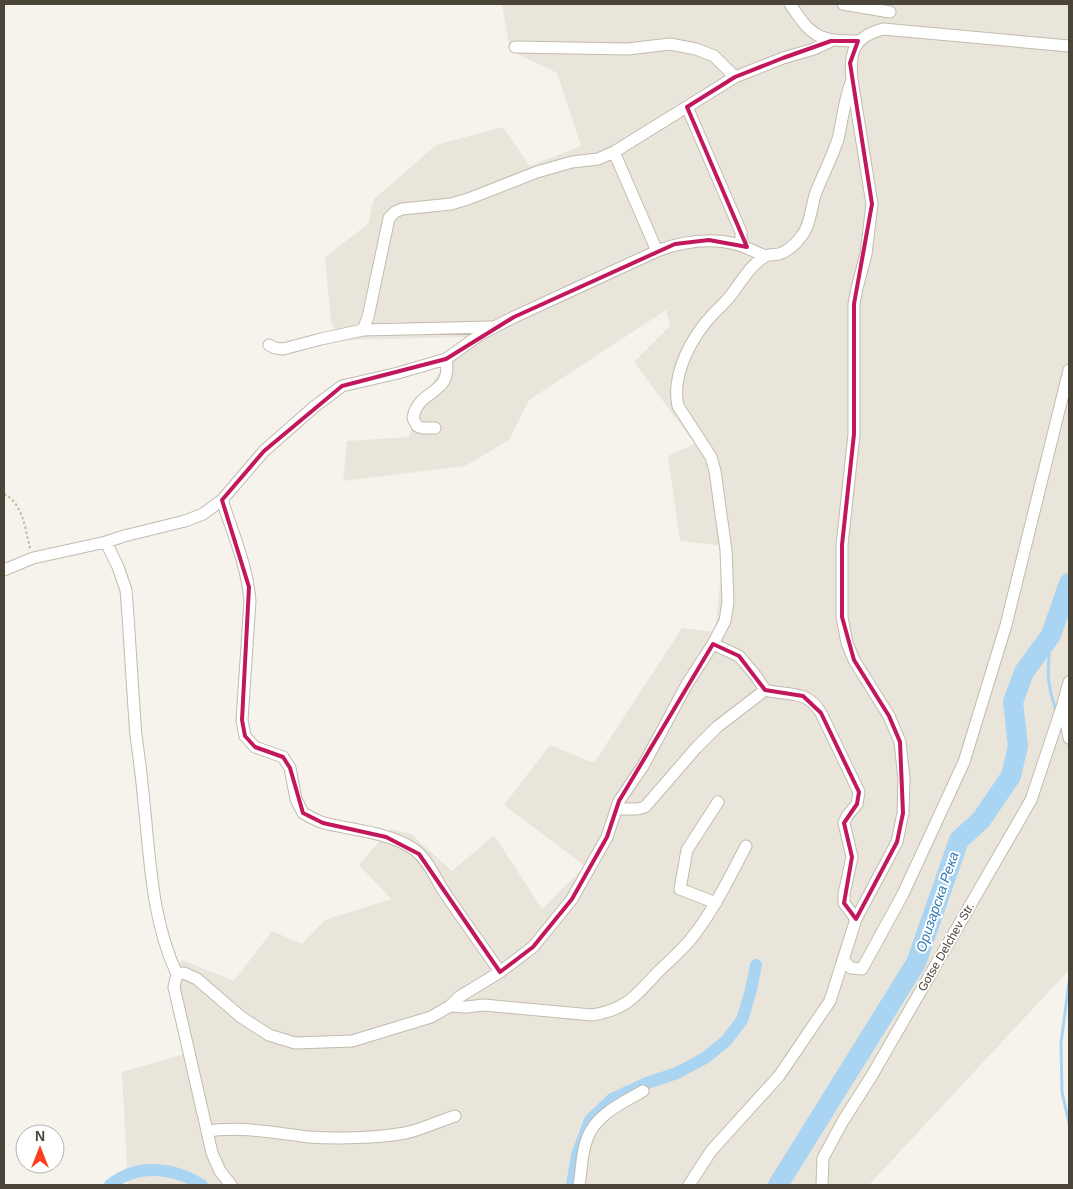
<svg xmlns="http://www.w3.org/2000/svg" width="1073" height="1189" font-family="Helvetica,sans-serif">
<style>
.residential{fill:#eae5da}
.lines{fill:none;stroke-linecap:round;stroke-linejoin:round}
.stream{stroke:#a9d4f2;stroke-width:3}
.canal{stroke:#a9d4f2;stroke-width:12}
.river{stroke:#a9d4f2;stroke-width:20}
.street-casing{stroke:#c2bbae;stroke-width:13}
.path{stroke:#c4b79f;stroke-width:2;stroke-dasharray:2.5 2.5;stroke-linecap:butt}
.street{stroke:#fff;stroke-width:11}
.marked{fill:none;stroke:#c2185b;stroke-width:4;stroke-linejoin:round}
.labels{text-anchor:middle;stroke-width:4;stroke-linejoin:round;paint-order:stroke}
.street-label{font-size:12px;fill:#4b4439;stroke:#fff}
.water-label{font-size:14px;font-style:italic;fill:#2e7ab2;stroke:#fff}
</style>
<rect width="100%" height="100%" fill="#f6f3ec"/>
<path class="residential" d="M502 4H1069V970L869 1185H128L122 1072 184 1054 171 981 182 960 234 981 272 931 302 944 325 920 391 899 359 865 390 829 411 834 452 871 494 835 542 909 585 866 504 805 550 745 594 763 682 628 715 632 724 546 680 541 668 456 695 444 634 362 670 326 666 310 529 400 509 440 465 466 343 481 347 441 409 437 418 407 438 374 466 337 343 340 331 323 325 257 368 224 374 199 436 145 503 127 530 166 581 146 557 73 510 50Z"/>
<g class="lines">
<path class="stream" d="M1051 635C1048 666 1045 680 1056 710
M1067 739 1069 746
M1069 982 1061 1043 1062 1092 1069 1123"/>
<path class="canal" d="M110 1185C137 1163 173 1167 202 1185
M572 1185 577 1155 590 1120 612 1099 647 1083 677 1073 705 1058 726 1041 742 1020 751 990 756 965"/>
<path class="river" d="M778 1185 916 963 959 840 981 820 1011 776 1018 746 1013 702 1024 672 1051 635 1069 583"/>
<g class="street-casing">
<path id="street" d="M790 4C812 37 818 41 858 41
M843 4 890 12
M515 47 628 49 670 44 696 49 714 56 735 77
M687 107 741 232V245
M614 152 657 251
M363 330 368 317 389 218 395 212 402 209 451 204 468 199 537 172 572 162 598 159 614 152 735 77 783 58 814 49 831 41
M269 345 275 348 283 349 321 339 363 330 492 327
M435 428H422L417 426 413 418C418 388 453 396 446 359
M222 500C233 534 247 565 250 601L242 720 245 736 255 747 283 757 290 768 296 799 303 813C310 817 317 821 324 823 351 830 388 832 412 848 426 857 433 873 441 887 460 916 481 944 500 972
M106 542 118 567 126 590C130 638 132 686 136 735 139 757 142 780 144 803 150 859 152 922 177 974
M4 570 33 558 106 542 124 536 185 521 203 514 222 500 264 451 314 407 342 386 398 373 446 359 481 334 514 317 657 251C684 241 711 237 739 245 748 248 756 252 765 256
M713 644 739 656 756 676 765 690C788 696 807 689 821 713L859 792 857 804 847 816 844 823 852 857 844 894V903L856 919
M1069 682 1063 704 1069 738
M617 809H637L645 807 696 748 717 727 765 690
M716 903 680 889 687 850 718 802
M844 961 851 968 862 969 903 894 964 762 1006 625 1069 370
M450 1006 466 1007 484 1005 592 1015C625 1010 635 997 657 973 669 961 684 949 694 935 715 908 730 876 746 846
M207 1131C241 1126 275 1133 309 1137 337 1139 377 1138 405 1133 421 1130 439 1121 455 1116
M231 1185 220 1171 212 1153 174 987 177 974 184 973 197 979 241 1017 269 1035 295 1043 352 1041 431 1017 450 1006 459 997 500 972 533 947 572 899 607 837 619 801 643 766 687 684 713 644 725 621 728 602 726 550 715 471 711 457 678 406C671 374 692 336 714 313 721 306 728 300 734 291 743 279 751 265 764 257 768 254 774 255 779 254 786 252 795 245 800 238 810 227 811 209 815 195 822 176 832 158 838 139 843 119 844 99 852 80
M579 1185C582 1170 581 1154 587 1139 595 1115 622 1103 643 1091
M689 1185 711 1151 779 1076 830 1001 856 919 897 842 903 813 904 779 900 742 889 716 854 660 847 643 842 617V545L854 434V304L857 288 866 254 872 204 852 80C849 51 854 37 883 29L1069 46
M822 1185 823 1158 843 1121 871 1077 1031 800 1063 704"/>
</g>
<path class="path" d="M4 494C23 503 25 529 30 548"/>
<use href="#street" class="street"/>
</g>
<path class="marked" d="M831 41H858L850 63 872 204 854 304V434L842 545V617L854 660 889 716 900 742 903 813 897 842 856 919 844 903 852 857 844 823 857 804 859 792 821 713 803 696 765 690 739 656 713 644 619 801 607 837 572 899 533 947 500 972 419 854 386 837 323 823 303 813 290 768 283 757 255 747 245 736 242 720 249 587 222 500 264 451 342 386 446 359 514 317 675 244 709 240 747 247 687 107 735 77 783 58Z"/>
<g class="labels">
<g class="street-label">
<text transform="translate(946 947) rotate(-60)" y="4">Gotse Delchev Str.</text>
</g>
<g class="water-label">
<text transform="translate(937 902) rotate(-71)" y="5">Оризарска Река</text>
</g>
</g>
<rect width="1073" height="1189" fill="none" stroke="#4b4439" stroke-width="10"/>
<g transform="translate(40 1149)"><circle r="24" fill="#ffffff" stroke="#b7b4b0"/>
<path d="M0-4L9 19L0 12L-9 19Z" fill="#fc3f1d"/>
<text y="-8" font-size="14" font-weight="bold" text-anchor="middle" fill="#4b4439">N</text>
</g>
</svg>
